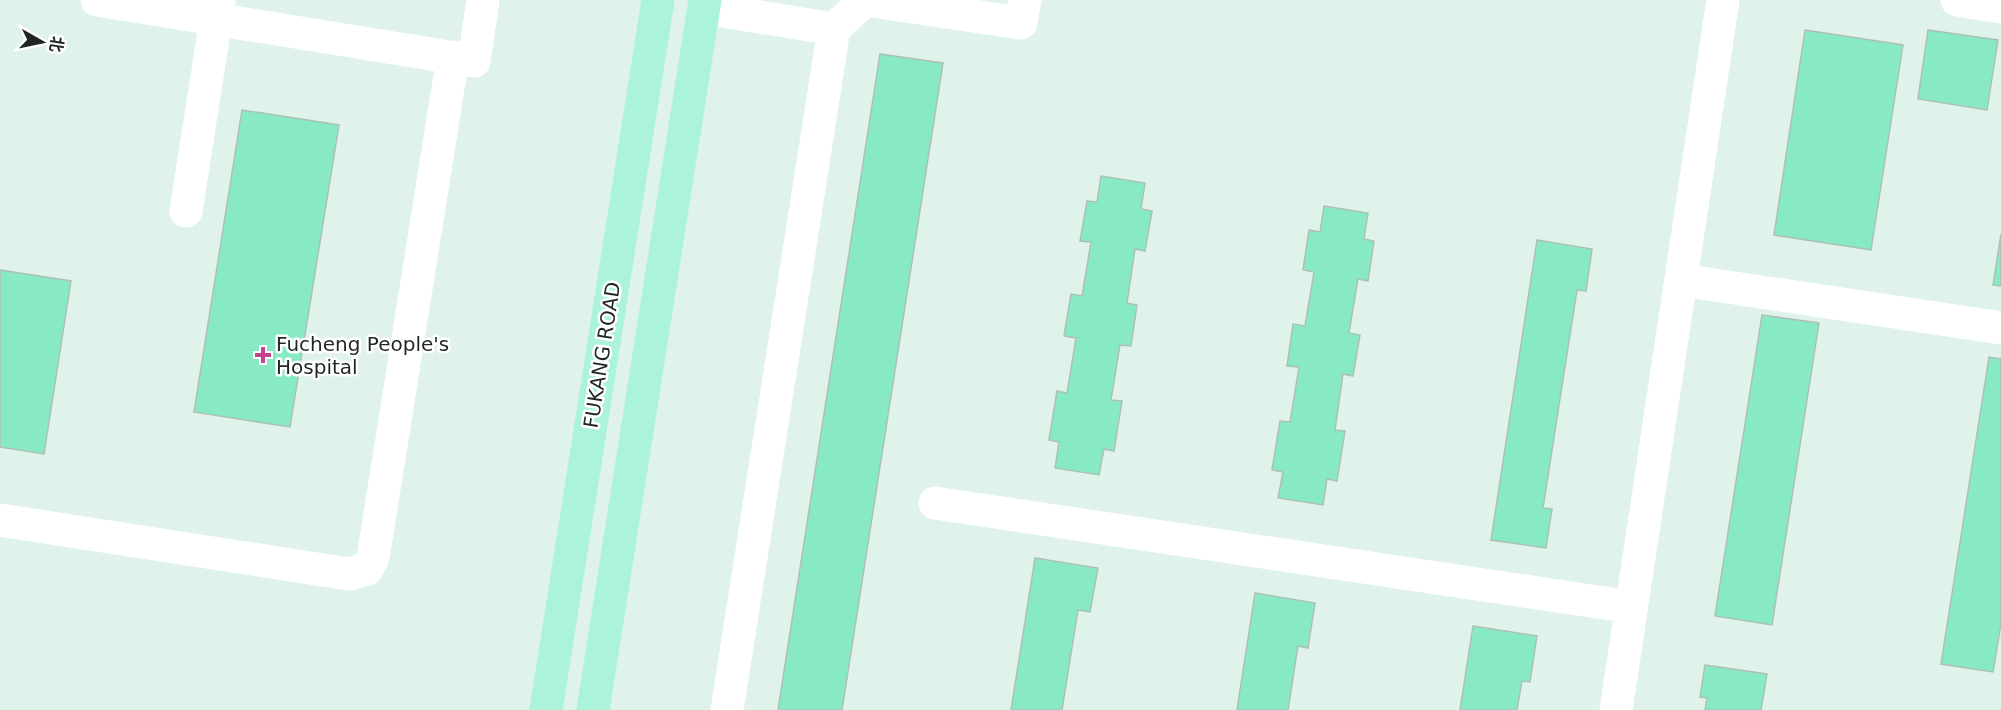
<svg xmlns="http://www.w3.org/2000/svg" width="2001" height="710" font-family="'DejaVu Sans','Noto Sans SC',sans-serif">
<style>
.building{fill:#88eac4;stroke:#adc0b7;stroke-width:1.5}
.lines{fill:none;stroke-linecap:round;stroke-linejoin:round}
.minor{stroke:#fff;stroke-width:33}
.major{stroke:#acf4d9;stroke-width:33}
.poi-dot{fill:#c24390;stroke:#fff;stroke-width:2}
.labels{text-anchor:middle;stroke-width:5;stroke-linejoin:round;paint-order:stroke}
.poi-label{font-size:20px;fill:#1f2623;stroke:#fff;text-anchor:start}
.street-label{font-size:20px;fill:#1f2623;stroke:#fff}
</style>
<rect width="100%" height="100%" fill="#dff3ea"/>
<path class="building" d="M1805 30 1903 45 1871 250 1774 235Z
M1928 30 1998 40 1987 110 1918 99Z
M880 54 943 63 842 710H778Z
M242 110 339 125 290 427 194 412Z
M1101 176 1145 183 1141 209 1152 211 1145 251 1135 249 1127 303 1137 305 1131 346 1120 345 1111 400 1122 401 1114 451 1104 449 1099 475 1055 468 1059 442 1049 440 1057 391 1067 393 1076 338 1064 336 1071 294 1082 296 1091 242 1080 241 1087 201 1097 202Z
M1324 206 1368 213 1364 239 1374 241 1368 281 1358 279 1349 333 1360 335 1353 376 1343 374 1335 430 1345 431 1337 481 1327 479 1323 505 1278 498 1283 472 1272 470 1280 421 1290 422 1299 367 1287 366 1293 324 1305 326 1314 272 1303 270 1309 230 1320 232Z
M2001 234V286L1993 285Z
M1537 240 1592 249 1586 291 1577 290 1543 508 1552 509 1546 548 1491 540Z
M0 270 71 281 44 454 0 447Z
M1762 315 1819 323 1772 625 1715 616Z
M1989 357 2001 359V624L1993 672 1941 664Z
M1035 558 1098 568 1090 612 1078 610 1062 710H1011Z
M1255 593 1315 603 1308 648 1298 646 1288 710H1237Z
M1473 626 1537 636 1530 682 1522 681 1517 710H1460Z
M1705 665 1767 674 1761 710H1705L1707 698 1700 697Z"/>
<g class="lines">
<path class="minor" d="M97 0 474 61 483 0
M865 0 1021 23 1025 0
M1957 0 2001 7
M704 8 834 29
M186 211 219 0
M1681 280 2001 328
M935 503 1631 607
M0 520 349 574 367 569 373 558 453 57
M727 710 834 29 865 0
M1616 710 1723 0"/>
<path class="major" d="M546 710 658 0
M593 710 705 0"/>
</g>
<path class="poi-dot" d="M260 346h6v6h6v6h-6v6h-6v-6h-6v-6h6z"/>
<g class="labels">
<g class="poi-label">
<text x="276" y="351">Fucheng People's<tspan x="276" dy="23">Hospital</tspan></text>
</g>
<g class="street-label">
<text transform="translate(602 355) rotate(-81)" y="7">FUKANG ROAD</text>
</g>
</g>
<g transform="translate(42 42) rotate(99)" stroke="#ffffff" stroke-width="4.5" paint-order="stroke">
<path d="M0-4.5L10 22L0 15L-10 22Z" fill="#1f2623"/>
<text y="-9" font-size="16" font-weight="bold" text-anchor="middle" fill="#1f2623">北</text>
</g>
</svg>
